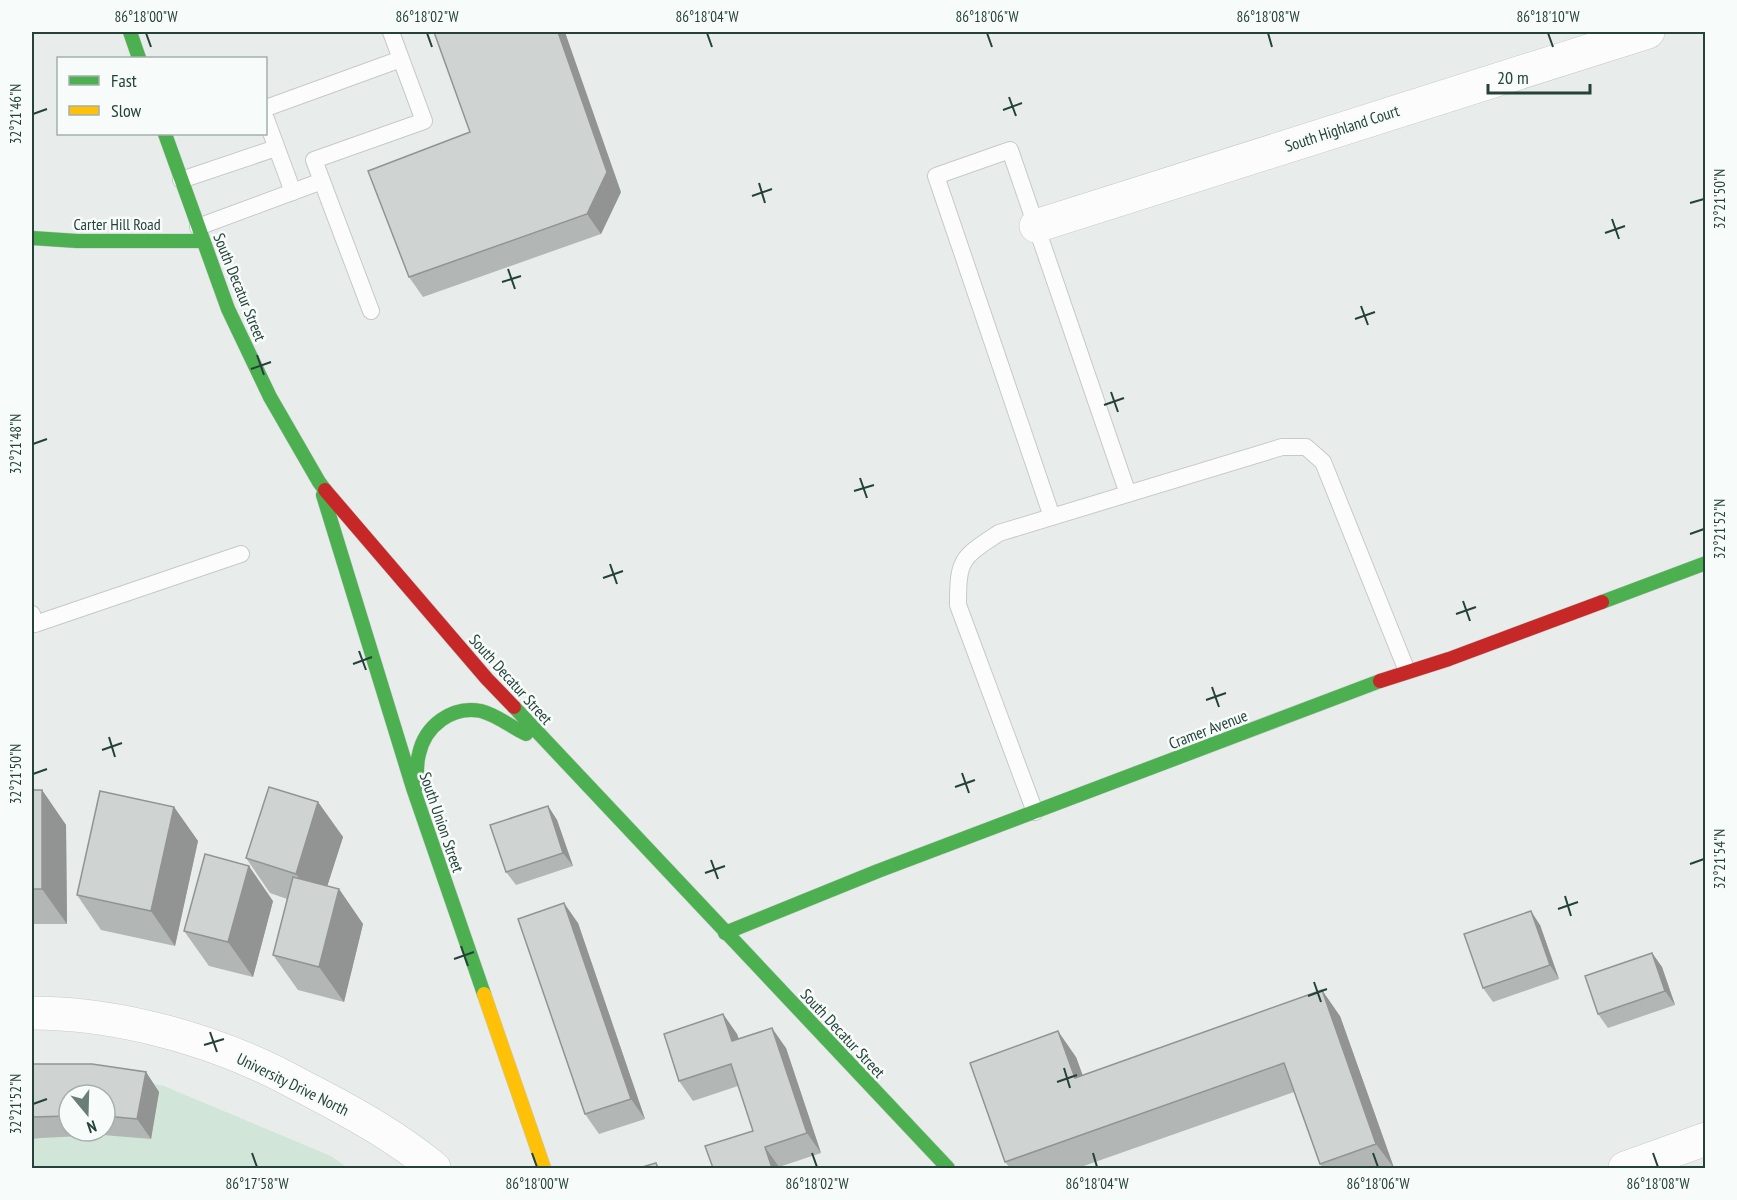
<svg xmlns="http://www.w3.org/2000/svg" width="1737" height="1200" font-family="'PT Sans Narrow',sans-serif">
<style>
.green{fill:#d1e6d8;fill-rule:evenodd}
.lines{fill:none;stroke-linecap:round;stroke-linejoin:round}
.lane-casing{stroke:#c5cac8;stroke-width:18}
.street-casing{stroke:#c5cac8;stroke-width:34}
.fast-casing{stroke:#c3cbc8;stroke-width:15}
.slow-casing{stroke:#c3cbc8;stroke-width:15}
.jam-casing{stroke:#c3cbc8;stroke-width:15}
.lane{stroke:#fcfcfc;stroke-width:16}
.street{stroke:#fcfcfc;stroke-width:33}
.fast{stroke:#4caf50;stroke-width:14}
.slow{stroke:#ffc107;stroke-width:14}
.jam{stroke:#c62828;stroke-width:14}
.wall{fill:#b2b6b5;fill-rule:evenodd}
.shaded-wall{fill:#919493}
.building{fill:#cfd4d2;stroke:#919493;stroke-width:1.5}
.ticks{fill:none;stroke:#24423a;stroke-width:2}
.labels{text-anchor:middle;stroke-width:5;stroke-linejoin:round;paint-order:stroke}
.street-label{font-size:16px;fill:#24423a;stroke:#f7fbf9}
.neatline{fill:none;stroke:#24423a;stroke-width:2}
.ticks-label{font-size:15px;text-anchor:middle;fill:#24423a}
</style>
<rect width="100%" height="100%" fill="#e8edeb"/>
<path class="green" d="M32 1064H64L164 1086 331 1156 348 1168H32ZM69 1095H105V1131H69Z"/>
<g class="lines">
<g class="lane-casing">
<path id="lane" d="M266 108 401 59
M266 119 293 192
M181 180 276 148
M198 227 322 181
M371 311 314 160 424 121 391 32
M1052 517 936 176 1010 150 1128 494
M32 614 35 624 241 554
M1035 812 958 605C958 559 961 558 999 533L1282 447H1306L1323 462 1407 671"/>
</g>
<g class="street-casing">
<path id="street" d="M1036 226 1648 32
M32 1013C108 1013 192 1034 262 1066 280 1074 297 1084 315 1093 357 1115 398 1138 434 1168
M1625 1168 1706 1139"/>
</g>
<g class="fast-casing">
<path id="fast" d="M130 32 139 58
M165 134 228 309 270 397 319 482 325 490
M32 238 77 241H203
M323 495 413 788 484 994
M1602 602 1706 563
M514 707 948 1168
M417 786C417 775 416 764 419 754 425 726 452 705 481 711 497 715 511 727 526 734
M725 933 878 871 1380 681"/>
</g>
<g class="slow-casing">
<path id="slow" d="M484 994 544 1168"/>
</g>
<g class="jam-casing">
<path id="jam" d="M325 490 487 679 514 707
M1380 681 1449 659 1602 602"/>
</g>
<use href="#lane" class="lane"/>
<use href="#street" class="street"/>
<use href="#fast" class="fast"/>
<use href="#slow" class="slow"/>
<use href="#jam" class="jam"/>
</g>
<path class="wall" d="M621 192 601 234 423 297 409 277Z
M32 790H42L66 825 67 924H32Z
M318 802 343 837 327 886 339 889 363 924 344 1002 298 990 273 955 287 899 270 893 246 858Z
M548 806 557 820 573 866 516 885 506 872Z
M174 807 198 841 175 946 101 930 77 895Z
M273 901 253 977 209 966 184 931Z
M578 923 645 1119 599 1134 585 1114Z
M1540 925 1559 979 1493 1002 1483 988Z
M1652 953 1662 967 1675 1005 1608 1028 1598 1014Z
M723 1014 737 1034 739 1039 786 1048 821 1153 779 1167 780 1168H713L753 1131 738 1086 693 1101 679 1081Z
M1340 1016 1394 1168H1323L1320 1164 1294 1092 1078 1168H1010L1005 1162 1076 1057 1083 1076Z
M32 1064 146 1072 159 1092 151 1139 103 1135 41 1138 32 1139ZM69 1095H105V1131H69Z"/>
<path class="shaded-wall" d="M558 32H565L621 192 601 234 587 214Z
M42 790 66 825 67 924 42 889Z
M318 802 343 837 320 909 296 874Z
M548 806 557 820 573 866 563 853Z
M174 807 198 841 175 946 151 911Z
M249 866 273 901 253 977 228 942Z
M339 889 363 924 344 1002 319 967Z
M564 903 578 923 645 1119 631 1099Z
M1531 911 1540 925 1559 979 1550 965Z
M1652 953 1662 967 1675 1005 1665 991Z
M1322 990 1340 1016 1394 1168 1376 1144Z
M723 1014 737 1034 746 1061 732 1041Z
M772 1028 786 1048 821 1153 807 1133Z
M1058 1031 1076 1057 1093 1104 1075 1078Z
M146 1072 159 1092 151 1139 137 1119Z
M765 1147 779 1167 780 1168H772Z"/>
<path class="building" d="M434 32H558L607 172 587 214 409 277 368 171 470 132Z
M269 787 318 802 296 874 246 858Z
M32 790H42V889H32Z
M100 791 174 807 151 911 77 895Z
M548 806 563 853 506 872 490 825Z
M205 854 249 866 228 942 184 931Z
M293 877 339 889 319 967 273 955Z
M564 903 631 1099 585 1114 518 919Z
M1531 911 1550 965 1483 988 1464 934Z
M1652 953 1665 991 1598 1014 1585 976Z
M1322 990 1376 1144 1320 1164 1284 1063 1005 1162 970 1063 1058 1031 1075 1078Z
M723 1014 732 1041 772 1028 807 1133 765 1147 772 1168H713L705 1146 753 1131 731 1064 679 1081 664 1034Z
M32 1064H92L146 1072 137 1119 105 1116V1095H69V1116L32 1117Z
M656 1163 658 1168H639Z"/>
<path class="ticks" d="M146 33 151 47M427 33 432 47M707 33 712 47M987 33 992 47M1268 33 1272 47M1548 33 1553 47M1009 97 1016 116M1003 110 1022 103M33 114 47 109M759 183 765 203M752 196 772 189M1690 203 1704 199M1612 219 1619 239M1605 233 1625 226M508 269 515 289M502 282 521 276M1361 306 1368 325M1355 319 1375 312M257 355 264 375M251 369 271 362M1111 392 1118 412M1104 405 1124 398M33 444 47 439M860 478 867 498M854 491 874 485M1690 534 1704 529M610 564 617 584M603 578 623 571M1463 601 1470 621M1456 614 1476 607M359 651 366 670M353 664 372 657M1212 687 1219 707M1206 700 1226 693M109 737 115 757M102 750 122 743M962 773 969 793M33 774 47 769M955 787 975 780M711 860 718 879M1690 864 1704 859M705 873 725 866M1565 896 1571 916M1558 909 1578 902M461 946 468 966M454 959 474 952M1314 982 1321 1002M1308 996 1327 989M210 1032 217 1052M204 1045 224 1039M1064 1068 1070 1088M1057 1082 1077 1075M33 1104 47 1099M252 1153 257 1167M532 1153 537 1167M812 1153 817 1167M1093 1153 1097 1167M1373 1153 1378 1167M1653 1153 1658 1167"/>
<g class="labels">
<g class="street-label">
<text transform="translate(1342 128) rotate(-18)" y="6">South Highland Court</text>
<text x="117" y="230">Carter Hill Road</text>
<text transform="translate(240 287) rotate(68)" y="6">South Decatur Street</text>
<text transform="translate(511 679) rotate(48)" y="6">South Decatur Street</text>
<text transform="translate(1208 729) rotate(-21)" y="6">Cramer Avenue</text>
<text transform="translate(442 822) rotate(71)" y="6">South Union Street</text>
<text transform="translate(843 1033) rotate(47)" y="6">South Decatur Street</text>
<text transform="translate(293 1084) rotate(26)" y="6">University Drive North</text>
</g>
</g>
<rect width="1737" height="1200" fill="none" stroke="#f7fbf9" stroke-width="66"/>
<rect x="57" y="57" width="210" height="78" fill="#f7fbf9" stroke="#a3b1ad" stroke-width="1.5"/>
<rect x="69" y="76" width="30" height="9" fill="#4caf50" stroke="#a3b1ad" stroke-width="1.5"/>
<text x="111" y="87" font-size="18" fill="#24423a">Fast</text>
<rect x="69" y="106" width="30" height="9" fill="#ffc107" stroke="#a3b1ad" stroke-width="1.5"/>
<text x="111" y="117" font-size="18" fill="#24423a">Slow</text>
<g transform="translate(87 1113) rotate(161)"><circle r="28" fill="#f7fbf9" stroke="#a3b1ad" stroke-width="1.5"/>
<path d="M0-4.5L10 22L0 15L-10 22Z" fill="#697e78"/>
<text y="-9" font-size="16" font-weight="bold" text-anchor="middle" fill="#24423a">N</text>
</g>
<path d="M1488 84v9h102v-9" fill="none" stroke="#24423a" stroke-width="3"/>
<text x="1497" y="84" font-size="18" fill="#24423a" stroke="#f7fbf9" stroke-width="4.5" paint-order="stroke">20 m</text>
<rect x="33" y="33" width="1671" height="1134" class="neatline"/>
<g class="ticks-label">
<text x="146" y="22">86°18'00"W</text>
<text x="427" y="22">86°18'02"W</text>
<text x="707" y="22">86°18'04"W</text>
<text x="987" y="22">86°18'06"W</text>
<text x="1268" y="22">86°18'08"W</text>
<text x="1548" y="22">86°18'10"W</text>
<text transform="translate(16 114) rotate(-90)" y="5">32°21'46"N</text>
<text transform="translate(1720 199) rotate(-90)" y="5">32°21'50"N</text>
<text transform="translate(16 444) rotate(-90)" y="5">32°21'48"N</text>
<text transform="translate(1720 529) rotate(-90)" y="5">32°21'52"N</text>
<text transform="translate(16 774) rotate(-90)" y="5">32°21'50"N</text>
<text transform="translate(1720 859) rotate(-90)" y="5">32°21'54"N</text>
<text transform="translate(16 1104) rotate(-90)" y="5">32°21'52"N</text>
<text x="257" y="1189">86°17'58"W</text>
<text x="537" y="1189">86°18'00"W</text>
<text x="817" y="1189">86°18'02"W</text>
<text x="1097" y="1189">86°18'04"W</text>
<text x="1378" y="1189">86°18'06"W</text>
<text x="1658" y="1189">86°18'08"W</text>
</g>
</svg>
